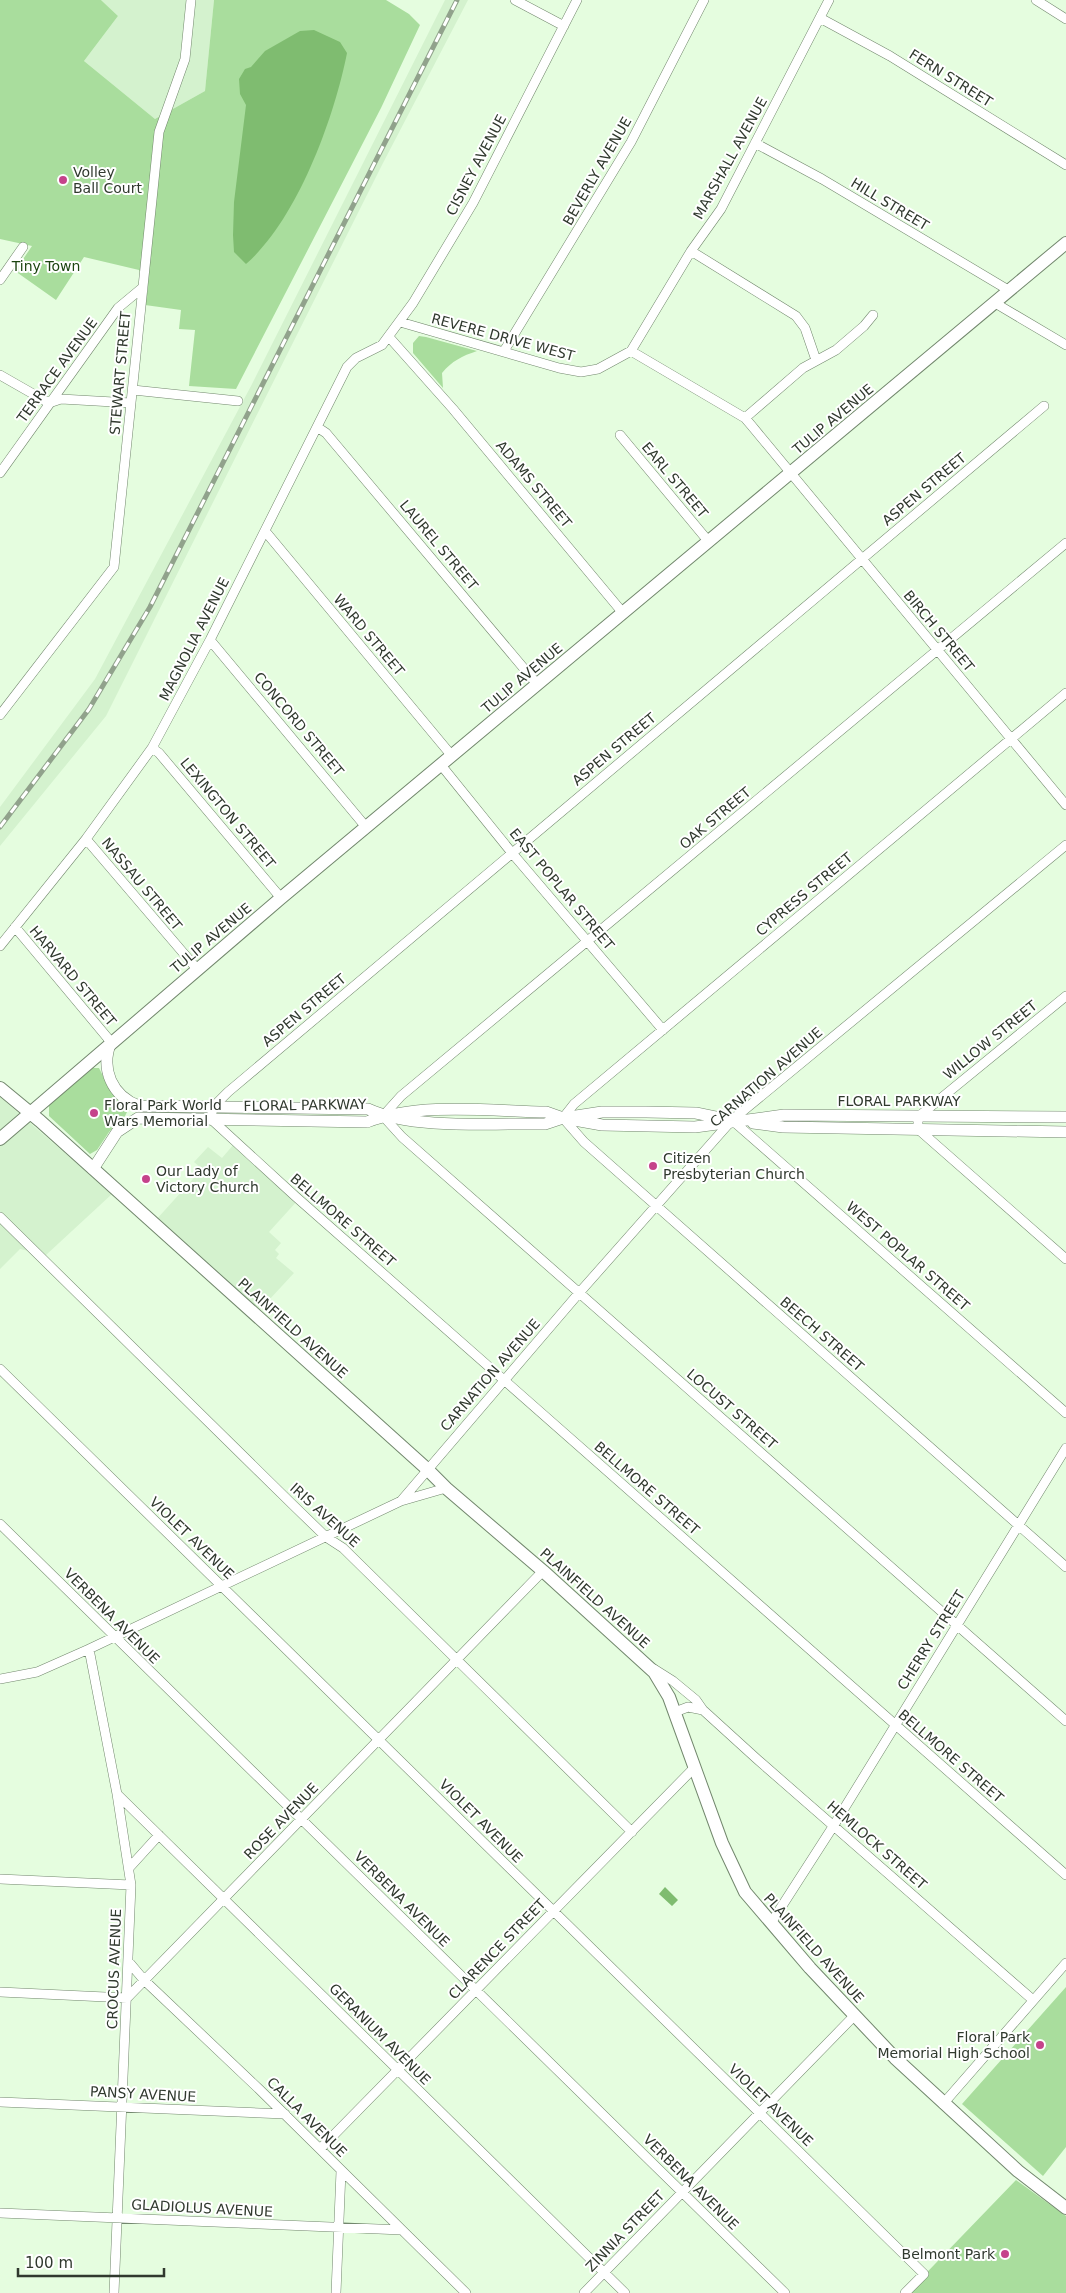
<svg xmlns="http://www.w3.org/2000/svg" width="1066" height="2293" font-family="'DejaVu Sans',sans-serif">
<style>
.built{fill:#d4f2ce}
.green{fill:#a9dd9d}
.water{fill:#7fbc70}
.lines{fill:none;stroke-linecap:round;stroke-linejoin:round}
.minor-casing{stroke:#72876d;stroke-width:10}
.tertiary-casing{stroke:#72876d;stroke-width:12}
.secondary-casing{stroke:#72876d;stroke-width:14}
.minor{stroke:#fff;stroke-width:9}
.tertiary{stroke:#fff;stroke-width:11}
.secondary{stroke:#fff;stroke-width:12}
.rail-casing{stroke:#91a28c;stroke-width:5}
.rail{stroke:#fff;stroke-width:3;stroke-dasharray:9;stroke-linecap:butt}
.poi-dot{fill:#c5438b;stroke:#fff;stroke-width:2}
.labels{text-anchor:middle;stroke-width:4;stroke-linejoin:round;paint-order:stroke}
.street-label{font-size:14px;fill:#30392e;stroke:#fff}
.poi-label{font-size:14px;fill:#30392e;stroke:#fff;text-anchor:start}
.park-label{font-size:14px;fill:#1c4511;stroke:#fff}
</style>
<rect width="100%" height="100%" fill="#e5fddf"/>
<path class="built" d="M101 0H214L205 91 155 119 84 61 118 16Z
M445 0H468L383 163 106 716 0 846V807L95 679 251 386Z
M0 1097 112 1194 46 1255 20 1249 0 1269Z
M234 1144 298 1200 269 1232 281 1243 275 1250 279 1254 276 1258 294 1273 256 1314 155 1221 202 1169 194 1162 208 1147 222 1158Z"/>
<path class="green" d="M0 0H101L118 16 84 61 155 119 205 91 214 0H386L409 14 420 25 381 108 236 389 189 386 195 330 179 329 181 310 145 305 148 288 139 270 84 257 56 300 15 271 32 246 0 239Z
M419 336 426 337 477 351C462 356 452 361 442 373L443 388 413 353V343Z
M93 1068H99L111 1092 128 1110 125 1116 109 1132 97 1150 90 1154 49 1116V1105Z
M1066 1987V2147L1043 2176 962 2104Z
M1016 2180 1066 2216V2293H907Z"/>
<path class="water" d="M314 30 340 42 347 53C334 119 297 220 246 264L234 252 233 235 234 202 246 105 240 94 239 79 245 69 251 67 265 51 300 31Z
M665 1887 678 1900 672 1906 659 1894Z"/>
<g class="lines">
<g class="minor-casing">
<path id="minor" d="M515 0 564 26
M1036 0 1066 19
M820 18 890 56 1066 165
M755 143 822 179 1010 291
M691 251 796 316 805 328 816 360
M0 280 23 247
M995 303 1066 345
M400 322 559 368 581 372 598 369 631 351 691 251 721 209 829 0
M389 337 453 409 623 613
M504 351 631 142 704 0
M631 351 745 418 751 425 1066 805
M0 375 49 403 61 399 131 403
M133 390 238 401
M1044 406 228 1092 212 1108V1120L295 1196 1066 1875
M745 418 803 368 836 350 864 326 873 315
M317 427 326 433 537 684
M620 435 709 542
M0 473 118 308 142 288
M265 531 452 756
M1066 543 401 1096 383 1116 402 1137 1066 1721
M210 640 366 827
M1066 693 574 1104 563 1118 584 1142 1066 1567
M0 715 114 567 159 132 185 59 191 0
M152 748 159 753 281 898
M441 765 512 853 663 1030
M86 839 197 969
M15 927 111 1042
M0 946 86 839 152 748 210 640 347 367 356 358 382 345 413 303 473 203 577 0
M1066 996 918 1117V1129L1066 1259
M732 1120 1066 1413
M0 1217 292 1504 326 1537 343 1548 632 1832
M0 1369 924 2274 905 2293
M401 1501 446 1488
M0 1524 785 2293
M89 1649 117 1794 131 1885 114 2293
M654 1669 673 1681 696 1700 703 1710 758 1760 1033 2000
M0 1679 37 1672 89 1649 401 1501 579 1293 732 1120 1066 845
M675 1712 688 1707 703 1710
M117 1794 625 2293
M129 1868 159 1835
M0 1879 131 1885
M771 1923 834 1825 1066 1448
M128 1961 144 1980 260 2090 466 2293
M0 1992 127 1998 543 1571
M0 2102 285 2114
M943 2104 1066 1963
M320 2149 694 1768
M0 2213 402 2230
M336 2293 341 2171
M584 2293 854 2016"/>
</g>
<g class="tertiary-casing">
<path id="tertiary" d="M111 1042C100 1069 112 1096 139 1106L368 1109C413 1130 495 1123 545 1124L563 1118 602 1125 695 1127 784 1115 1066 1117
M753 1123 783 1127 1066 1132
M93 1169 117 1132 138 1118 367 1122C420 1102 490 1111 546 1112L563 1118 602 1112H646L696 1113 725 1119"/>
</g>
<g class="secondary-casing">
<path id="secondary" d="M0 1088 40 1121 427 1469 446 1488 543 1571 654 1672 669 1697 722 1843 745 1892 810 1968 895 2058 1018 2171 1066 2208
M0 1139 281 898 1066 243"/>
</g>
<use href="#minor" class="minor"/>
<use href="#tertiary" class="tertiary"/>
<use href="#secondary" class="secondary"/>
<g class="rail-casing">
<path id="rail" d="M0 827 89 709 150 607 457 0"/>
</g>
<use href="#rail" class="rail"/>
</g>
<g class="poi-dot">
<circle cx="63" cy="180" r="5"/>
<circle cx="94" cy="1113" r="5"/>
<circle cx="653" cy="1166" r="5"/>
<circle cx="146" cy="1179" r="5"/>
<circle cx="1040" cy="2045" r="5"/>
<circle cx="1005" cy="2254" r="5"/>
</g>
<g class="labels">
<g class="street-label">
<text transform="translate(951 78) rotate(32)" y="5">FERN STREET</text>
<text transform="translate(730 158) rotate(-61)" y="5">MARSHALL AVENUE</text>
<text transform="translate(476 165) rotate(-62)" y="5">CISNEY AVENUE</text>
<text transform="translate(597 171) rotate(-60)" y="5">BEVERLY AVENUE</text>
<text transform="translate(890 204) rotate(31)" y="5">HILL STREET</text>
<text transform="translate(503 337) rotate(15)" y="5">REVERE DRIVE WEST</text>
<text transform="translate(57 370) rotate(-54)" y="5">TERRACE AVENUE</text>
<text transform="translate(120 373) rotate(-85)" y="5">STEWART STREET</text>
<text transform="translate(833 419) rotate(-40)" y="5">TULIP AVENUE</text>
<text transform="translate(675 480) rotate(50)" y="5">EARL STREET</text>
<text transform="translate(534 484) rotate(50)" y="5">ADAMS STREET</text>
<text transform="translate(924 489) rotate(-40)" y="5">ASPEN STREET</text>
<text transform="translate(439 545) rotate(50)" y="5">LAUREL STREET</text>
<text transform="translate(939 631) rotate(50)" y="5">BIRCH STREET</text>
<text transform="translate(369 635) rotate(50)" y="5">WARD STREET</text>
<text transform="translate(194 639) rotate(-63)" y="5">MAGNOLIA AVENUE</text>
<text transform="translate(522 678) rotate(-40)" y="5">TULIP AVENUE</text>
<text transform="translate(299 724) rotate(50)" y="5">CONCORD STREET</text>
<text transform="translate(614 749) rotate(-40)" y="5">ASPEN STREET</text>
<text transform="translate(228 813) rotate(50)" y="5">LEXINGTON STREET</text>
<text transform="translate(715 818) rotate(-40)" y="5">OAK STREET</text>
<text transform="translate(142 884) rotate(50)" y="5">NASSAU STREET</text>
<text transform="translate(562 889) rotate(50)" y="5">EAST POPLAR STREET</text>
<text transform="translate(804 894) rotate(-40)" y="5">CYPRESS STREET</text>
<text transform="translate(211 938) rotate(-40)" y="5">TULIP AVENUE</text>
<text transform="translate(73 976) rotate(50)" y="5">HARVARD STREET</text>
<text transform="translate(304 1010) rotate(-40)" y="5">ASPEN STREET</text>
<text transform="translate(990 1040) rotate(-39)" y="5">WILLOW STREET</text>
<text transform="translate(766 1077) rotate(-41)" y="5">CARNATION AVENUE</text>
<text x="899" y="1106">FLORAL PARKWAY</text>
<text transform="translate(305 1105) rotate(-1)" y="5">FLORAL PARKWAY</text>
<text transform="translate(343 1220) rotate(41)" y="5">BELLMORE STREET</text>
<text transform="translate(908 1256) rotate(41)" y="5">WEST POPLAR STREET</text>
<text transform="translate(293 1328) rotate(42)" y="5">PLAINFIELD AVENUE</text>
<text transform="translate(822 1334) rotate(41)" y="5">BEECH STREET</text>
<text transform="translate(490 1375) rotate(-49)" y="5">CARNATION AVENUE</text>
<text transform="translate(732 1409) rotate(41)" y="5">LOCUST STREET</text>
<text transform="translate(647 1488) rotate(41)" y="5">BELLMORE STREET</text>
<text transform="translate(325 1515) rotate(42)" y="5">IRIS AVENUE</text>
<text transform="translate(192 1538) rotate(44)" y="5">VIOLET AVENUE</text>
<text transform="translate(595 1598) rotate(42)" y="5">PLAINFIELD AVENUE</text>
<text transform="translate(112 1616) rotate(45)" y="5">VERBENA AVENUE</text>
<text transform="translate(931 1640) rotate(-58)" y="5">CHERRY STREET</text>
<text transform="translate(951 1756) rotate(41)" y="5">BELLMORE STREET</text>
<text transform="translate(281 1821) rotate(-46)" y="5">ROSE AVENUE</text>
<text transform="translate(481 1821) rotate(45)" y="5">VIOLET AVENUE</text>
<text transform="translate(877 1845) rotate(41)" y="5">HEMLOCK STREET</text>
<text transform="translate(402 1899) rotate(45)" y="5">VERBENA AVENUE</text>
<text transform="translate(814 1948) rotate(48)" y="5">PLAINFIELD AVENUE</text>
<text transform="translate(497 1949) rotate(-46)" y="5">CLARENCE STREET</text>
<text transform="translate(114 1969) rotate(-88)" y="5">CROCUS AVENUE</text>
<text transform="translate(380 2034) rotate(45)" y="5">GERANIUM AVENUE</text>
<text transform="translate(143 2094) rotate(3)" y="5">PANSY AVENUE</text>
<text transform="translate(771 2105) rotate(44)" y="5">VIOLET AVENUE</text>
<text transform="translate(307 2117) rotate(45)" y="5">CALLA AVENUE</text>
<text transform="translate(691 2182) rotate(45)" y="5">VERBENA AVENUE</text>
<text transform="translate(202 2208) rotate(3)" y="5">GLADIOLUS AVENUE</text>
<text transform="translate(625 2231) rotate(-46)" y="5">ZINNIA STREET</text>
</g>
<g class="poi-label">
<text x="73" y="177">Volley<tspan x="73" dy="16">Ball Court</tspan></text>
<text x="104" y="1110">Floral Park World<tspan x="104" dy="16">Wars Memorial</tspan></text>
<text x="663" y="1163">Citizen<tspan x="663" dy="16">Presbyterian Church</tspan></text>
<text x="156" y="1176">Our Lady of<tspan x="156" dy="16">Victory Church</tspan></text>
<text x="1030" y="2042" text-anchor="end">Floral Park<tspan x="1030" dy="16">Memorial High School</tspan></text>
<text x="995" y="2259" text-anchor="end">Belmont Park</text>
</g>
<g class="park-label">
<text x="46" y="271">Tiny Town</text>
</g>
</g>
<path d="M18 2268v8h146v-8" fill="none" stroke="#30392e" stroke-width="2.5"/>
<text x="25" y="2268" font-size="15" fill="#30392e" stroke="#ffffff" stroke-width="4" paint-order="stroke">100 m</text>
</svg>
